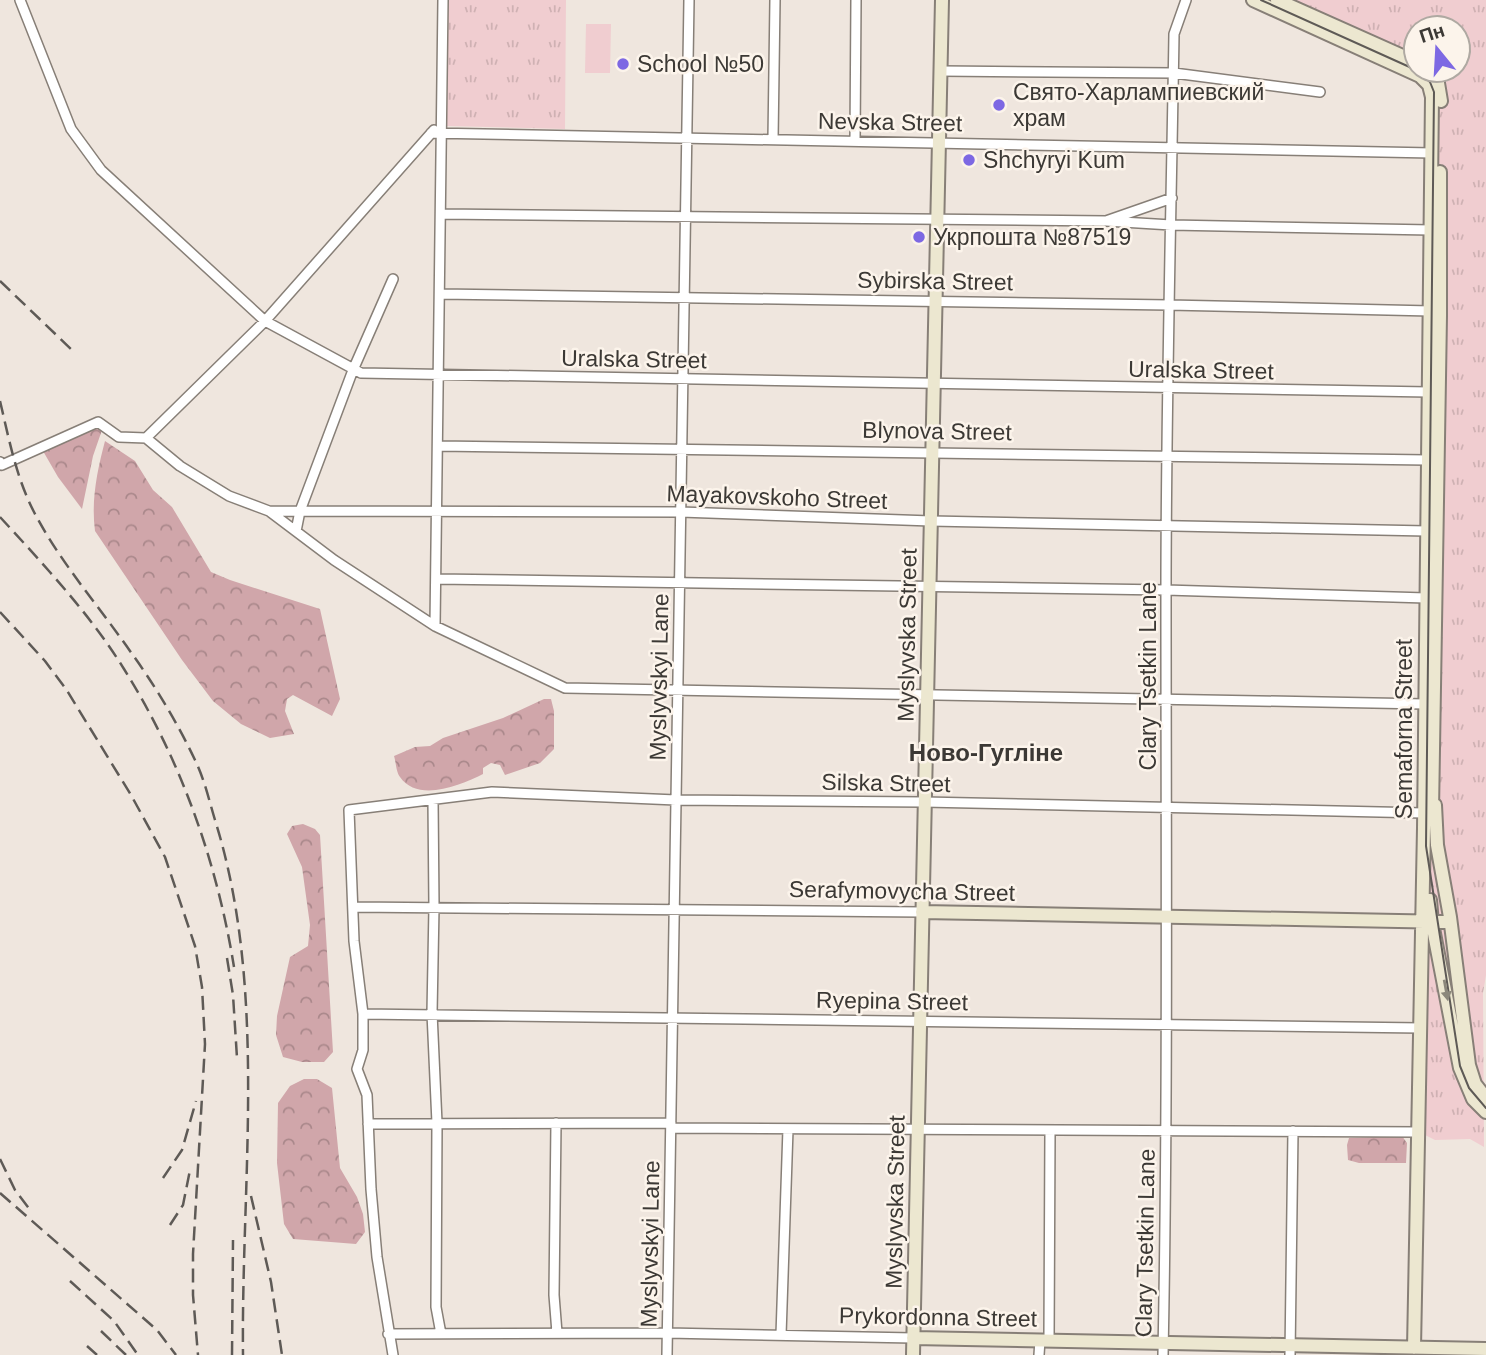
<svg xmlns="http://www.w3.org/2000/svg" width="1486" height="1355" font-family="Arial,sans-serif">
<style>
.grass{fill:url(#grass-tufts);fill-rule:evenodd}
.forest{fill:url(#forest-crowns)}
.pitch{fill:#f0cdd0}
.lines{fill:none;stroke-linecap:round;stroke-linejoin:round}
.street-casing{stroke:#877f77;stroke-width:12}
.secondary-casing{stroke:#877f77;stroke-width:16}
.street{stroke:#fff;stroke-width:9}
.secondary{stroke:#ece7d0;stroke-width:12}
.tram{stroke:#5e5a56;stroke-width:2}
.rail{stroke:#5e5a56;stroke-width:2.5;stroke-dasharray:14 7;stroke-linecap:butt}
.oneway{fill:#8b877b}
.poi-dot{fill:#7d68e3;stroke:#fcf4eb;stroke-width:2.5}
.labels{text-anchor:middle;stroke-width:5;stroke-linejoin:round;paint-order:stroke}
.poi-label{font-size:23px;fill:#3c3935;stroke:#fcf4eb;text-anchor:start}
.street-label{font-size:23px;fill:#3c3935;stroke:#fcf4eb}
.neighbourhood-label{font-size:24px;font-weight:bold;fill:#3c3935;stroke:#fcf4eb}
</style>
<defs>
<pattern id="grass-tufts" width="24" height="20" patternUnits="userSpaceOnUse" patternTransform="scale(1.75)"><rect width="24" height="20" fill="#f0cdd0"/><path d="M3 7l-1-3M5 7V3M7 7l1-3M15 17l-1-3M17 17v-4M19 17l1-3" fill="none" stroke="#cfb1b3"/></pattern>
<pattern id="forest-crowns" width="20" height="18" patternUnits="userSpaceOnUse" patternTransform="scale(1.75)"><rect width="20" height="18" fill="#d0a6aa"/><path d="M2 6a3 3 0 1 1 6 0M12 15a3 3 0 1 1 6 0" fill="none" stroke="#aa888b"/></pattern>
</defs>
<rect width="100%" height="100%" fill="#efe6de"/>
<path class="grass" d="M448 0H566L565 129 447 126Z
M1253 0H1486V975L1483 993 1484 1147 1470 1139 1435 1140 1419 1132 1430 98 1420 76ZM1416 28H1458V70H1416Z"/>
<path class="forest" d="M96 428 102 430 93 456 82 509 58 477 43 451Z
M105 441 135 461 153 490 172 507 211 572 230 580 320 609 340 699 332 716 293 695 287 699 285 711 294 734 270 738 241 724 213 701 182 660 95 531C91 501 97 471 105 441Z
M544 699H551L554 711V749L540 763 505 775 500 765 491 763 483 768V774C461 785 418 803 400 777 396 772 396 762 394 756L415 747 430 746 443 738 503 718Z
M303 824 315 829 320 835 333 1052 324 1062H302L283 1057 276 1035 277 1016 290 957 308 946 310 925 302 867 287 834 292 826Z
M304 1079H317L332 1088 340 1168 357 1197 363 1214 365 1232 356 1244 293 1239 284 1224 277 1163 278 1103 290 1086Z
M1402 1136 1407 1143 1406 1163H1359L1348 1160 1347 1145 1349 1138Z"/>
<path class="pitch" d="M586 24H611L610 73H585Z"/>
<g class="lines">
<g class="street-casing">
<path id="street" d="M20 0 71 129 101 170 265 321 361 373 1429 392
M941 71 1174 73 1320 92
M431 133 1432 153
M773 139 775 0
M855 141 856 0
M1172 198 1106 221 1171 225 1431 230
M441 214 1106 221
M440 294 1169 305 1431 311
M146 438 180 466 229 496 269 511 681 512 931 521 1427 531
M146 438 265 321 434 130
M438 446 1427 460
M0 462 2 465 98 422 119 437 146 438
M269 511 334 560 435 626 565 688 1425 704
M296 531 300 511 353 370 393 279
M436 579 1166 590 1426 598
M435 626 443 0
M433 800 434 907 432 1013 437 1123 436 1307 441 1334
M353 907 922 912
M363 1014 1421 1028
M556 1123 554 1295 557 1333
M368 1124 671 1123
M671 1128 1419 1132
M388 1334 667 1333 913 1338
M781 1335 788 1129
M1049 1340 1050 1131
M393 1355 377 1257 371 1189 367 1095 357 1069 363 1050V1014L354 941 349 810 492 792 676 800 924 802 1424 813
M667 1355 689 0
M1039 1355 1040 1340
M1163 1355C1168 1100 1166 846 1166 592 1166 406 1171 220 1174 34L1186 0
M1290 1355 1293 1131"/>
</g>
<g class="secondary-casing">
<path id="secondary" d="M1253 0 1420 76 1429 85 1432 97 1424 828 1414 1348
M1277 0 1416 62
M1427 70 1438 83 1441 101
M1435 805 1437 845 1450 917 1469 1065 1475 1084 1486 1098
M1432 811 1440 316V172
M1430 900 1432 923 1460 1068 1473 1099 1486 1112
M922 912 1450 922
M913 1338 1486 1349
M913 1355 942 0"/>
</g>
<use href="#street" class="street"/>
<use href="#secondary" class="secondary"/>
<path class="tram" d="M1261 0 1414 69 1430 82 1434 92 1426 846 1460 1066 1469 1088 1486 1108"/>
<path class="rail" d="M0 281 72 350
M0 401C9 439 16 477 34 512 60 562 98 605 130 651 154 684 177 722 195 760 204 778 209 800 215 820 268 989 241 1180 243 1355
M0 517C44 565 90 614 124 669 181 760 217 862 234 967
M0 612 45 661 66 689 131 795 165 857 195 946 202 987 205 1044 193 1254V1295L198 1355
M227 958 233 995 237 1058
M0 1159 15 1190 31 1211
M163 1178 182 1150 196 1101
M0 1193 157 1330 176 1355
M251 1196 271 1282 282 1355
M170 1225 183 1205 190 1170
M70 1281 114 1321 138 1355
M101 1331 126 1355
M87 1346 97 1355
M232 1355 233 1240"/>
</g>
<defs><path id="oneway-solid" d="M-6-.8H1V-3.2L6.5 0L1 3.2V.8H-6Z" transform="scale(1.75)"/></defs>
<use class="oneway" href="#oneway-solid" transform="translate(1446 990) rotate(80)"/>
<g class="poi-dot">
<circle cx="623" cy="64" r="7"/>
<circle cx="999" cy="105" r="7"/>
<circle cx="969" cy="160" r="7"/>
<circle cx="919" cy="237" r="7"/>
</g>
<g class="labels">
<g class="poi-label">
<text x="637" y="72">School №50</text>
<text x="1013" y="100">Свято-Харлампиевский<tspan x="1013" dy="26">храм</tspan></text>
<text x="983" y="168">Shchyryi Kum</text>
<text x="933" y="245">Укрпошта №87519</text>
</g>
<g class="street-label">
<text transform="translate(890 122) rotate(1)" y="8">Nevska Street</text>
<text transform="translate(935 281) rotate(1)" y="8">Sybirska Street</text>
<text transform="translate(634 359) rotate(1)" y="8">Uralska Street</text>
<text transform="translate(1201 370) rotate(1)" y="8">Uralska Street</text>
<text transform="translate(937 431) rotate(1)" y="8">Blynova Street</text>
<text transform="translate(777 497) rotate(2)" y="8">Mayakovskoho Street</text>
<text transform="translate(907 635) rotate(-89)" y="8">Myslyvska Street</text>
<text transform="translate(1148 676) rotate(-90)" y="8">Clary Tsetkin Lane</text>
<text transform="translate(659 677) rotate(-89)" y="8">Myslyvskyi Lane</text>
<text transform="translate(1404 729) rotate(-90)" y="8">Semaforna Street</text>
<text transform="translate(886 783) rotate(1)" y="8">Silska Street</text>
<text transform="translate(902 891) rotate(1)" y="8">Serafymovycha Street</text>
<text transform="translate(892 1001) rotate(1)" y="8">Ryepina Street</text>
<text transform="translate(895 1202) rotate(-89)" y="8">Myslyvska Street</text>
<text transform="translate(1145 1243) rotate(-89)" y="8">Clary Tsetkin Lane</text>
<text transform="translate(650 1244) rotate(-89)" y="8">Myslyvskyi Lane</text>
<text transform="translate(938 1317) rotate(1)" y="8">Prykordonna Street</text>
</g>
<g class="neighbourhood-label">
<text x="986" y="761">Ново-Гугліне</text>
</g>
</g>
<g transform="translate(1437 49) rotate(342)"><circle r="33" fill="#fcf4eb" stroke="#afa9a2" stroke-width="2"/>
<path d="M0-5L12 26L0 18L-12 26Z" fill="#7d68e3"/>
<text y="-10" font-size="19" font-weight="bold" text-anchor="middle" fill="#3c3935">Пн</text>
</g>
</svg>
